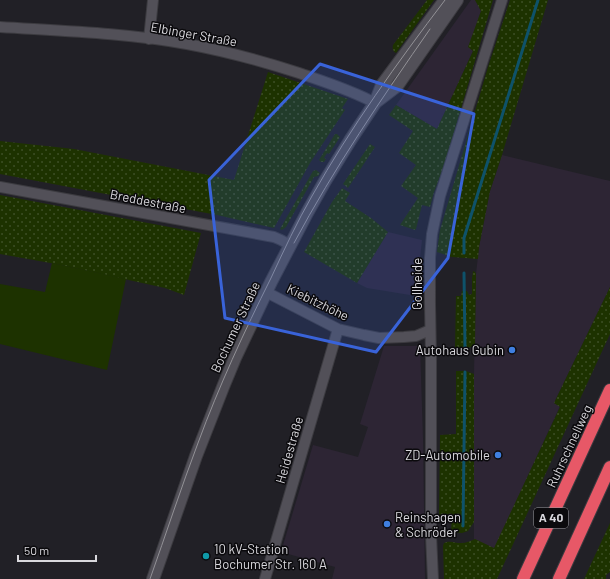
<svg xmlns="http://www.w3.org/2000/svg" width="610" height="579" font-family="Barlow,sans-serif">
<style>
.commercial{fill:#2d2534}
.grass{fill:url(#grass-dots)}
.garden{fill:#1d3200}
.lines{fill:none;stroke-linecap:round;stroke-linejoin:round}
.stream{stroke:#0e526a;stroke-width:3}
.minor-casing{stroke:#3c3b40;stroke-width:12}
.secondary-casing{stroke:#3c3b40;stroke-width:14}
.motorway-casing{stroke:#3c3b40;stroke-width:14}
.minor{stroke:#525058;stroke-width:10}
.secondary{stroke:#525058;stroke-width:12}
.motorway{stroke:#e75867;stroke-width:12}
.tram{stroke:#939297;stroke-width:1}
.marked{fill:#3963d9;fill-opacity:0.2;stroke:#3963d9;stroke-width:3;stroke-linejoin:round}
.shop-dot{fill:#3f7fe0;stroke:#0b0a0d;stroke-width:1.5}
.culture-dot{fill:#0f9aa8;stroke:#0b0a0d;stroke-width:1.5}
.labels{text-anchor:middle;stroke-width:3;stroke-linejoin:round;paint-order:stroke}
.shield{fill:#0b0a0d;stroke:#9b9a9f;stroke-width:1}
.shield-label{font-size:12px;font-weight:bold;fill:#d9d8dd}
.street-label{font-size:13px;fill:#d9d8dd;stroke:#0b0a0d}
.poi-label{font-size:13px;fill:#d9d8dd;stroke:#0b0a0d;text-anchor:end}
</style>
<defs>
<pattern id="grass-dots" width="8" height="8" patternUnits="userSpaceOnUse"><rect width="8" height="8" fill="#1d3200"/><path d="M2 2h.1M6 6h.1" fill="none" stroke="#3d4f25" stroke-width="1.8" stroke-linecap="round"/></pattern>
</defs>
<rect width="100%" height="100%" fill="#212026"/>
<path class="commercial" d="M471 0H475L481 11 469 47 473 51 437 129 396 105Z
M502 155 610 181V287L554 403 560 406 492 554 474 542V374L476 274 479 247 490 191Z
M388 232 422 240 416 296 367 288 357 283Z
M384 346H420L423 438 425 579H332L335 567 281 552 313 445 358 457 368 427 360 424Z"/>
<path class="grass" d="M427 0H434L396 53C393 51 392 49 393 45Z
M475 0H493L444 166 434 192 430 207 422 205 416 229 415 230 400 225 418 198 401 186 416 165 399 153 413 131 389 115 396 105 437 129 473 51 468 47 481 11Z
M510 0H548L502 155 490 191 479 247 478 259 452 257 437 252 440 230 488 67Z
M268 72 348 99 342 108 345 110 310 163 274 228 217 215 0 174V141L74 149 234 180Z
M335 134H337L340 137 329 154 327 153 324 158 326 159 324 162H321L319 160Z
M370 144 375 147 348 188 343 184Z
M316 170 320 173 318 176 314 177 286 227 282 230 280 229 313 171Z
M342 188 350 193 345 201 371 218 388 232 357 283 304 252 332 202Z
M0 195 201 233 184 295 165 288 56 264 0 254Z
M473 271 475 272 476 274 475 345 466 349 455 348 456 296H461L462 291H467L469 295 472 294V279Z
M610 287V334L497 579H444L443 546 444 543C450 540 455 543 461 543 466 543 471 541 475 539L494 548 560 407 554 403Z
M456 371H466L474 374V522L468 531 462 533 451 532 452 516 446 517 439 521 440 435 456 434Z
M610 523V572L606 575V579H584Z"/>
<path class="garden" d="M52 263 126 279 107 370 0 344V284L45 292Z"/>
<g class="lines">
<path class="stream" d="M464 253V238L538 0
M464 273 465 347
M463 526 465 372"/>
<g class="minor-casing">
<path id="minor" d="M0 27C63 31 126 33 187 44 225 51 262 61 299 73 325 82 351 90 375 103
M149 39 153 0
M0 187 274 237 281 240 290 245
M266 292 338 329 364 335 379 338 404 337 416 336 430 330
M265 579 338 329
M433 579 431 535V359L430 303V258L432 234 440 196 502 0"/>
</g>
<g class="secondary-casing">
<path id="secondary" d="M376 102 397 86 457 0
M153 579 196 456 223 387 235 358 271 282 307 213 325 181 351 139 375 103 382 85 445 0"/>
</g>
<g class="motorway-casing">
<path id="motorway" d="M523 579 610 390
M559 579 610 467"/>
</g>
<use href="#minor" class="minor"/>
<use href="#secondary" class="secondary"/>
<use href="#motorway" class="motorway"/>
<path class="tram" d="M294 243C334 168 382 98 430 29
M150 579C166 534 181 488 198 443 219 386 244 332 271 278 284 250 297 222 312 196 351 127 397 63 445 0"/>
</g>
<path class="marked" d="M320 64 474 114 448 258 376 352 225 318 209 180Z"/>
<g class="shop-dot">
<circle cx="512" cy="350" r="4"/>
<circle cx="498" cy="455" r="4"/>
<circle cx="387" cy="524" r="4"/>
</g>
<circle class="culture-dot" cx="206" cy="556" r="4"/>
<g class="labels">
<rect class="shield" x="534" y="508" width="34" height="20" rx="3"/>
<g class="shield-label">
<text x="551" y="522">A 40</text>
</g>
<g class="street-label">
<text transform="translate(194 34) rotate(10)" y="5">Elbinger Straße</text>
<text transform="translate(148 201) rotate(11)" y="5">Breddestraße</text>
<text transform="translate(417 284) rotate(-90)" y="5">Gollheide</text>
<text transform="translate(318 302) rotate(26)" y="5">Kiebitzhöhe</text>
<text transform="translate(235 327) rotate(-65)" y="5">Bochumer Straße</text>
<text transform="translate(569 446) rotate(-65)" y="5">Ruhrschnellweg</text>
<text transform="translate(289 450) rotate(-74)" y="5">Heidestraße</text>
</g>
<g class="poi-label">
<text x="504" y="355">Autohaus Gubin</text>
<text x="490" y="460">ZD-Automobile</text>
<text x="395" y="522" text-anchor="start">Reinshagen<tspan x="395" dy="15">&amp; Schröder</tspan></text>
<text x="214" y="554" text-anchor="start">10 kV-Station<tspan x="214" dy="15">Bochumer Str. 160 A</tspan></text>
</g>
</g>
<path d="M18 555v6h78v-6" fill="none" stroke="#d9d8dd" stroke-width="2"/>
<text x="24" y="555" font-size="12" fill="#d9d8dd" stroke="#0b0a0d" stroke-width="3" paint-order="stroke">50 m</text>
</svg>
